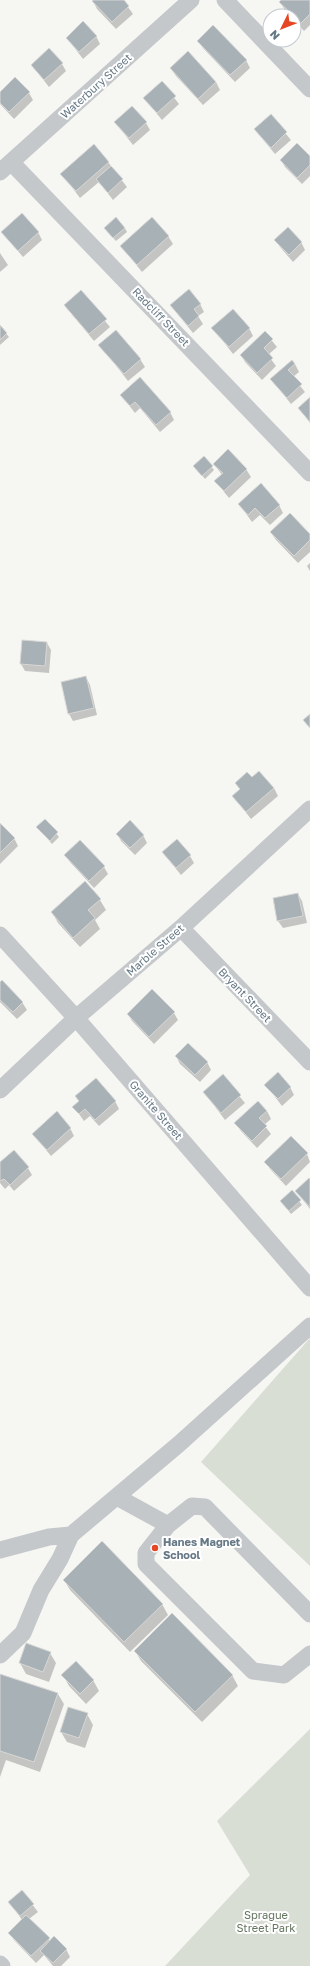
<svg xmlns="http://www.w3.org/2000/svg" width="310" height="1966" font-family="'Golos Text',sans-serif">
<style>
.green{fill:#d8ded4}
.shadow{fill:#0003}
.building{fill:#a8b1b6;stroke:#d8d8d6}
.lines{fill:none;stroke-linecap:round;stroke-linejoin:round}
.minor{stroke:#c4c8cb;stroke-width:17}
.poi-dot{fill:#e54724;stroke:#fff;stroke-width:1.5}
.labels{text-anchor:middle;stroke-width:4;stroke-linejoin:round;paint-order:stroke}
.street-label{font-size:11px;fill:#657885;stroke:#fff}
.poi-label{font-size:11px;font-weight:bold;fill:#657885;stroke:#fff;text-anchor:start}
.park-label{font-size:11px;fill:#667760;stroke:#fff}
</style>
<rect width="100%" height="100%" fill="#f6f6f3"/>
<path class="green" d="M310 1338V1566L201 1462Z
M310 1729V1966H165L250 1875 217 1821Z"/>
<path class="shadow" d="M95 0H123L133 14 116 29 97 9 93 1Z
M283 0H310V25L304 31 294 20V16H290L285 10 280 2Z
M96 36 100 44 83 59 67 38Z
M198 41 246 60 250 68 235 82 203 48Z
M188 53 216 82 220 90 203 105 176 76 171 68Z
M62 64 66 71 49 87 32 65Z
M162 82 179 104 162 120 144 98Z
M29 93 33 100 14 119 0 104V94Z
M271 116 291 140 275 154 255 130Z
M115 122 146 123 150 130 133 145Z
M310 157V176L302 184 285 167 281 160Z
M108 162 127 187 113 200 99 182 80 198 62 174Z
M125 228 127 232 116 241 107 231Z
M2 232H38L42 240 23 257Z
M168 236 173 244 142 272 121 246Z
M275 240 301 242 305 250 293 262 280 247Z
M0 253 8 265 0 272Z
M81 292 110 327 94 341 65 306Z
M200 304 204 312 198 316 203 324 193 333 171 306Z
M0 326 9 337 0 345Z
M213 328H249L253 336 233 354Z
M265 332 277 347 268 355 276 366 262 380 245 362 241 355Z
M100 345 140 359 145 367 128 381Z
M295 364 299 372 293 377 305 392 291 404 271 379Z
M121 395 170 412 174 420 160 432 140 408 135 413Z
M310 399V423L299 408Z
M204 457 214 470 205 479 194 466Z
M214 464 246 469 251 477 229 498 216 482 222 475Z
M239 504 279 505 283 513 270 525 260 515 252 522Z
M271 533 310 535V552L298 563 276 540Z
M310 563V571L307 566Z
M47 643 51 650 49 673 25 671 21 664Z
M86 677 90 685 97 715 73 721 69 714Z
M252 779 274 788 278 796 251 819 233 796 240 790 236 783Z
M45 820 59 837 52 844 37 827Z
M0 825 14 838 18 846 0 864Z
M117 834 143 835 147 843 135 855 121 841Z
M163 853 190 856 194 863 181 875Z
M66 855 104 867 108 874 94 888 70 862Z
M85 883 100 900 106 910 95 920 100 929 80 947 58 923 52 912Z
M298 894 302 901 307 923 283 928 278 921 274 899Z
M0 983 22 1002 27 1010 17 1019 0 1002Z
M174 1013 178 1020 154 1044 132 1021 128 1014Z
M176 1056 207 1062 211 1070 200 1082 180 1064Z
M223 1076 245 1103 225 1120 204 1092Z
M266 1085 290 1087 294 1095 282 1106Z
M115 1101 119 1109 99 1126 90 1116 84 1121 74 1107 80 1102Z
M267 1111 271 1119 264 1125 271 1134 257 1148 240 1130 236 1123Z
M70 1128 74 1136 51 1156 33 1134Z
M307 1154 310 1162 286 1186 270 1169 265 1162Z
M0 1163 28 1168 32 1175 14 1191 9 1185 5 1189 0 1183Z
M310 1181V1209L296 1191Z
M292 1192 302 1205 291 1214 283 1204Z
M64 1580 162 1604 168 1615 130 1652 70 1590Z
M135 1651 232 1675 238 1686 202 1722 141 1661Z
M50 1653 56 1663 49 1682 26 1674 20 1663Z
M0 1674 58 1694 64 1704 40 1772 6 1760 0 1777Z
M63 1675 93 1680 99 1691 86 1704 69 1686Z
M87 1714 93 1725 85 1748 67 1742 61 1732Z
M22 1891 38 1912 29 1919 51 1942 66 1949 70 1957 61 1966H53L44 1955 36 1963 14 1940 9 1933 22 1920 10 1902Z"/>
<path class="building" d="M93 0H124L129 6 112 22 92 1Z
M281 0H310V14L300 24 294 16 279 2Z
M83 21 97 36 79 52 66 38Z
M213 25 247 60 230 75 197 41Z
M49 48 63 63 44 80 31 65Z
M188 51 216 82 198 99 170 68Z
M15 77 30 92 9 112 0 103V92Z
M162 81 176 96 157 113 143 98Z
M132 106 147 122 129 138 114 122Z
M271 114 287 132 271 148 254 129Z
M297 143 310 156V165L297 178 280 160Z
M94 144 109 162 76 191 60 174Z
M111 166 123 179 108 193 96 179Z
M22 213 39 232 18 251 1 232Z
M116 217 125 228 113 238 104 228Z
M152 217 169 236 137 265 120 246Z
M288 227 302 242 289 255 274 240Z
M189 289 201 304 194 309 199 316 188 326 170 305Z
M81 290 107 319 89 334 64 305Z
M233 309 250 328 229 347 211 328Z
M0 325 7 333 0 340Z
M116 330 141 359 124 374 98 345Z
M265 331 273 339 264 348 273 358 257 373 240 355Z
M292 360 295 364 288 370 302 384 287 398 270 379Z
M140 377 171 412 156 425 135 402 130 406 120 395Z
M310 397V422L298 408Z
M228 449 247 469 224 491 214 481 223 473 213 464Z
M204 456 213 466 202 476 193 466Z
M261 483 280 505 265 518 255 508 248 515 238 504Z
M290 513 310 534V540L294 556 270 532Z
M22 640 47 642 45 666 20 664Z
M86 676 94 708 68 714 61 682Z
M310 714V728L303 720Z
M259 771 274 788 246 812 232 796 240 789 235 783 247 772 252 777Z
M45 819 58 832 50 841 36 827Z
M130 820 144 835 130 848 116 834Z
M0 823 15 838 0 853Z
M177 839 191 855 176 868 162 852Z
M80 840 105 866 89 881 64 855Z
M85 881 101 899 88 910 95 918 73 938 51 912Z
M298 893 303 916 277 921 273 898Z
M2 980 23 1002 13 1012 0 1000V982Z
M152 989 175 1012 149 1037 127 1014Z
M188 1043 208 1062 195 1075 175 1056Z
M278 1072 291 1087 278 1099 264 1085Z
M223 1074 241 1095 221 1113 203 1092Z
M96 1078 116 1101 95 1120 85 1109 79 1114 72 1107 79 1101 75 1096Z
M258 1101 267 1111 259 1118 267 1126 252 1141 234 1123Z
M57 1111 71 1128 47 1150 32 1134Z
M291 1136 308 1153 281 1179 264 1162Z
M14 1150 29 1167 10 1185 4 1179 0 1181V1162Z
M309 1178 310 1179V1207L295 1191Z
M292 1190 301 1200 289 1211 280 1201Z
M102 1541 163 1604 124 1642 63 1580Z
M172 1613 233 1675 195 1712 134 1651Z
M26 1643 51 1652 43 1672 19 1663Z
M76 1661 94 1680 80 1694 61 1675Z
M0 1674 58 1693 34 1762 0 1751Z
M68 1707 88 1713 79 1738 60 1732Z
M22 1890 34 1904 20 1916 8 1902Z
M26 1915 50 1938 31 1956 8 1933Z
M54 1936 67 1949 53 1963 40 1951Z"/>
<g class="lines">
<path class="minor" d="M225 0 310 89
M11 162 310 473
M0 172 191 0
M181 928 310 1062
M0 935 76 1018 310 1288
M0 1090 76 1018 181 928 310 809
M117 1497 168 1525
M0 1550 49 1537 71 1535
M310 1614 205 1507 192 1506 168 1525 146 1553V1564L253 1671 284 1675 310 1654
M0 1655 23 1633 41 1590 60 1559 71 1535 179 1444 310 1326
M0 1964 2 1966"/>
</g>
<circle class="poi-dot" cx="155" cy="1548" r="4"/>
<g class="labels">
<g class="street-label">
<text transform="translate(96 86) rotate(-42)" y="4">Waterbury Street</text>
<text transform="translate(161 317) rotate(46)" y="4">Radcliff Street</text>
<text transform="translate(155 950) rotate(-41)" y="4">Marble Street</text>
<text transform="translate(245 995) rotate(46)" y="4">Bryant Street</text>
<text transform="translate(156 1110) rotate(49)" y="4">Granite Street</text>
</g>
<g class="poi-label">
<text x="163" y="1546">Hanes Magnet<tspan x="163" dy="13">School</tspan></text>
</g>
<g class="park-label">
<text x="266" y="1919">Sprague<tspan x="266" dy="13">Street Park</tspan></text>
</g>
</g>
<g transform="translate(282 28) rotate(227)"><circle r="19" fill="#ffffff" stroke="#c1c9ce"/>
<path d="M0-3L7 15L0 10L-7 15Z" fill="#e54724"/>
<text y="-6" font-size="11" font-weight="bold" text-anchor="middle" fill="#657885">N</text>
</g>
</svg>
